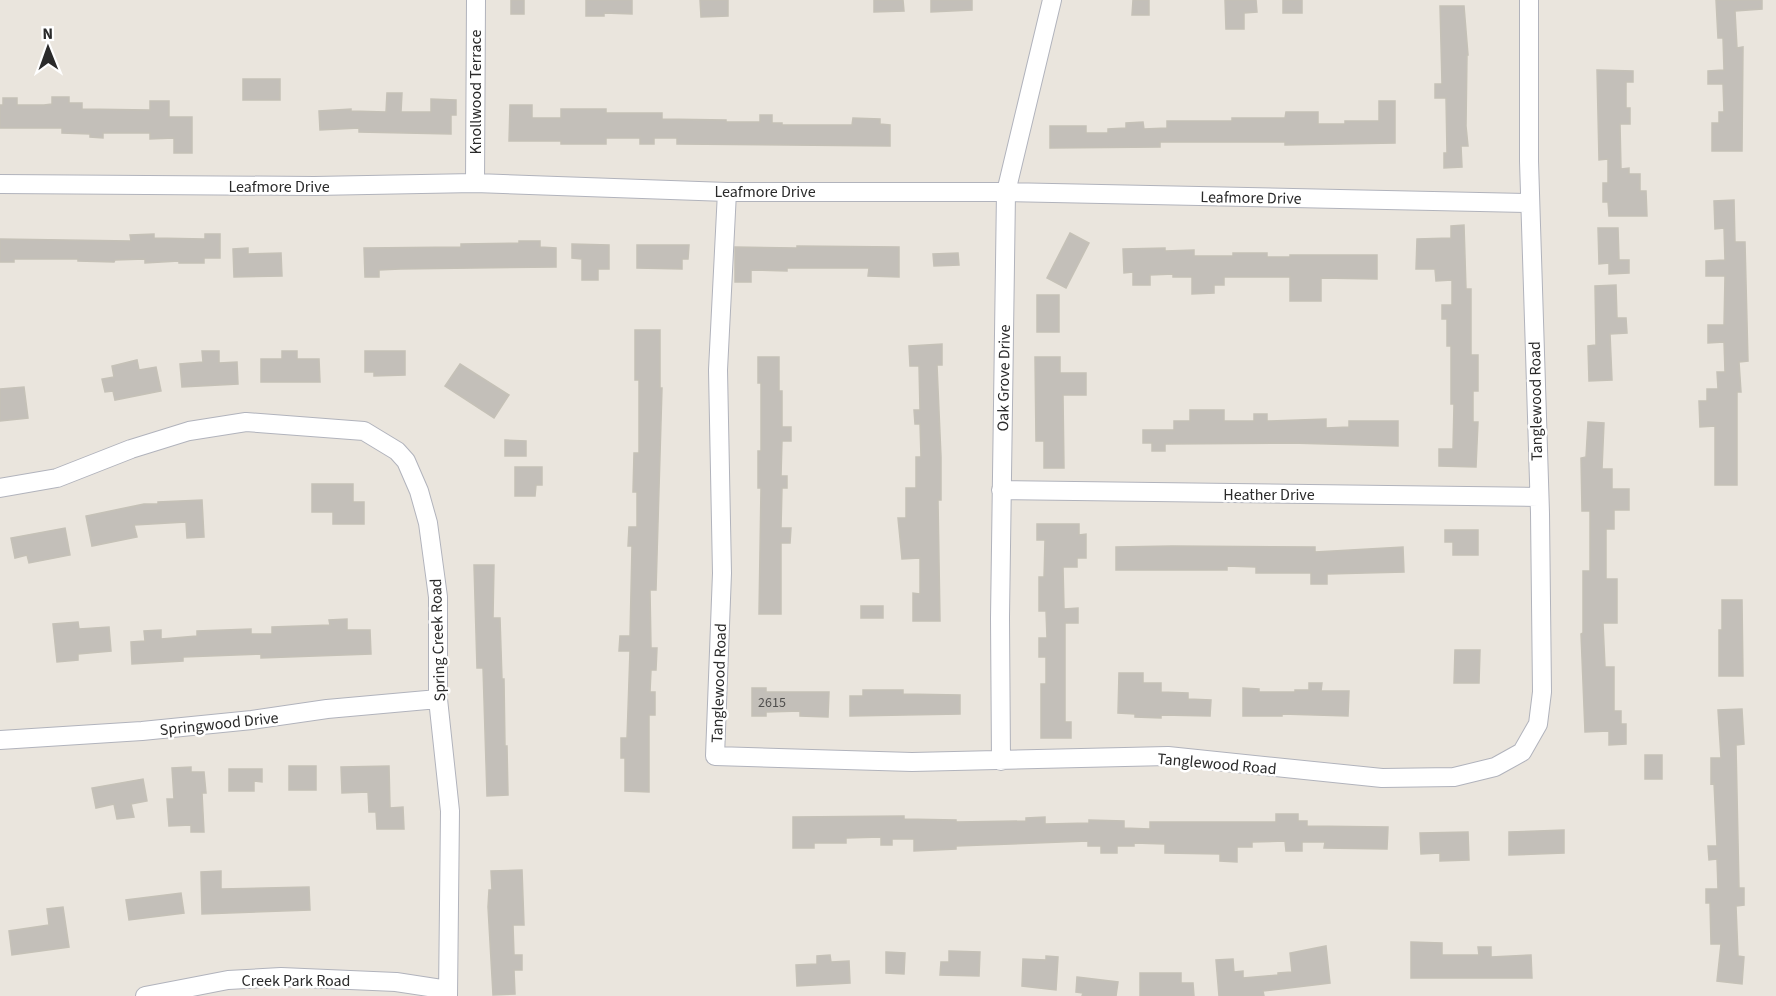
<svg xmlns="http://www.w3.org/2000/svg" width="1776" height="996" font-family="'Source Sans 3',sans-serif">
<style>
.building{fill:#c3bfb9;stroke:#c5c1b7;stroke-width:1.5}
.lines{fill:none;stroke-linecap:round;stroke-linejoin:round}
.minor-casing{stroke:#b1b3bc;stroke-width:20}
.minor{stroke:#fff;stroke-width:18}
.labels{text-anchor:middle;stroke-width:5;stroke-linejoin:round;paint-order:stroke}
.number-label{font-size:14px;fill:#504f4e}
.street-label{font-size:16px;fill:#2a2a2a;stroke:#fff}
</style>
<rect width="100%" height="100%" fill="#eae5dd"/>
<path class="building" d="M511 0H524V14H511Z
M586 0H632V14L604 13V16H586Z
M700 0H728V16L701 17Z
M874 0H903L904 11 874 12Z
M931 0H972V10L931 12Z
M1133 0H1149V15H1132Z
M1225 0H1256L1257 12 1244 13V29H1226Z
M1283 0H1302V13H1283Z
M1716 0H1762V9L1735 11 1737 48 1743 47 1742 151H1712V123H1719V112H1724L1723 84H1708V71L1724 70 1723 38H1718Z
M1440 6H1464L1468 55H1467L1466 126 1468 146H1461L1462 167 1444 168V153H1447L1446 98H1435V84H1442Z
M1597 70 1633 71V82H1626V108H1630V124H1620L1621 169 1629 168V174H1640V191H1646L1647 216H1609L1608 202H1603V183H1608V159L1599 160Z
M243 79H280V100H243Z
M387 93H402L401 112H431V99L456 100V115H451V134L359 132V128L320 130 319 111 351 109V111L386 112Z
M52 97H69V103H82V109L150 110V101H169V117H192V153H174V138L150 139V133H103V138L90 137V134L62 133V128H0V105H3V98H17V105H44L52 104Z
M1379 101H1395V143L1285 145V142H1160V147L1050 148V126H1086V133H1108V129L1126 128V123L1143 122 1144 129 1167 128V121H1232V118H1285L1286 112H1318V124H1345V121H1379Z
M510 105H532V118H561V109H606V113H662V119L726 120V122H760V115H772V123H782V125H852L853 118 880 119V124L890 125V146L677 144V138H654V144H640V138H606V144H561V141H509Z
M1734 200 1735 242H1745L1748 361 1739 362 1741 392H1737V485H1715V426L1700 427 1699 401H1707V389H1718L1717 372H1725L1724 342 1708 343V325H1724L1725 276H1706V261L1725 260 1724 228 1715 229 1714 201Z
M1464 225 1466 289H1471V355H1478V391H1473V422H1478L1476 467 1439 466V449H1453L1454 404H1451V346H1447V319H1442V305H1452V280L1436 281 1435 269H1416L1417 239 1451 238V226Z
M1598 228H1618L1619 260H1629V273L1609 274V263L1599 264Z
M1070 233 1089 243 1066 288 1047 278Z
M154 234V238L205 239V234H220V258H204V263H179V261L145 263V259L115 260 114 262 78 261V259H14V262H0V239L131 241 130 235Z
M519 241H540V247L556 248V267L400 269 379 270V277H365L364 248 461 247V244L519 243Z
M572 244 609 245V269H598V280H582V259L572 258Z
M637 245H689L688 259H682V269L637 268Z
M797 246 899 247V277L868 276 869 268H787V271L751 270V282H735V247L797 248Z
M248 248V254L281 253 282 276 234 277 233 249Z
M1165 248V251L1194 250V256H1233V253H1267V257H1290V255H1377V279L1321 278V301H1290V277H1224V285H1214V293L1192 294V277H1173V274L1150 275V285H1133V272L1124 273 1123 249Z
M958 253 959 265 934 266 933 254Z
M1616 285 1617 318H1626L1627 333 1610 334 1612 380 1589 381 1588 346 1596 345 1595 286Z
M1037 295H1059V332H1037Z
M635 330H660V388H662L656 590H650L651 648H657L656 670H651L650 692H655V715H649V792L625 791V758H621V738H627L630 651H619L620 636H630L632 546H628L629 527H637V492H633L634 453H639V380H635Z
M942 344V365H937L941 457V500H938L940 621H913V593L920 594V558L902 559 898 518H906V488H916V457H921L920 424H915L914 410H920L919 366H910L909 346Z
M202 351H219V363L237 362 238 384 182 387 180 364 203 362Z
M282 351H297V359H319L320 382H261V359H282Z
M365 351H405V375L374 376V372H365Z
M758 357H779V391H782V427H791V441H782L781 476H787V488H782L781 528H791L790 543H781V614H759L761 488H758V451H761V383H758Z
M1035 357H1060V373H1086V395H1063L1064 468H1044V441H1036Z
M137 360 139 370 156 367 161 391 115 400 113 391 105 392 102 379 114 377 112 366Z
M460 364 509 395 494 418 445 386Z
M24 387 28 418 0 421V389Z
M1190 410H1224V421H1254V414H1267V421L1326 419V428L1349 427V421H1398V446L1290 443 1165 444V451H1152V443H1143V430H1174V421H1190Z
M1588 422 1604 423 1602 469H1612V489H1629V510H1614V529H1606V579H1617V623H1603L1605 667H1614V711H1621V724H1626V744L1609 745V731L1585 732 1581 634 1583 633V571H1590V511H1582L1581 458 1586 457Z
M505 440 526 441V456H505Z
M515 467H542V485H536L535 496H515Z
M312 484H353V502H364V524H333V512H312Z
M202 500 204 537 187 538 186 522 134 525 137 537 92 546 86 516 144 504H158V502Z
M1037 524H1079V535L1086 534V558H1077V567H1063L1064 609 1078 608V623H1065V722H1071V738H1041V684H1046V657H1039V638H1047L1046 611H1039V577H1044L1045 540H1037Z
M65 528 70 555 29 563 27 555 15 558 11 538Z
M1445 530H1478V555H1453V542H1445Z
M1172 546 1315 547V552L1403 547 1404 572 1327 574V584H1311V573H1256V567L1227 566V570H1116V547Z
M474 565H494L493 618H500L502 679H504L505 746H507L508 795 487 796 483 668H477Z
M1722 600H1742L1743 676H1719V630H1722Z
M861 606H883V618H861Z
M347 619V630H370L371 654 261 658V654L183 657V661L132 664 131 642 145 641 144 631 161 630V639L197 636V631L251 629V634H272V627L330 625 329 620Z
M78 622 79 629 109 627 111 651 78 654V660L57 662 53 624Z
M1455 650H1480L1479 683H1454Z
M1119 673H1143V683H1161V692L1188 693V699L1211 700 1210 716 1161 715V718L1135 717V714L1118 713Z
M1309 683H1322L1321 691H1349L1348 716 1282 714V716H1243V688L1259 689V692H1295V690H1309Z
M752 688H766V692H829L828 717 800 716V711L766 712V716H752Z
M863 690H903V694L960 695V714L850 716V696H863Z
M1742 709 1744 744 1736 745 1739 888H1744V905L1736 906 1738 956 1744 957 1742 984 1717 981 1721 944H1711L1710 903H1706V889H1718L1717 859 1709 860 1708 846H1717L1714 783 1711 784V758H1721L1718 710Z
M1645 755H1662V779H1645Z
M289 766H316V790H289Z
M389 766 390 808 403 807 404 829H377L376 812H369L368 792 342 793 341 767Z
M191 767V772H204L206 793H202L204 832H191V825L169 826 167 799H174L172 768Z
M229 769H262V782L254 781V791H229Z
M143 779 147 801 131 804 134 817 117 819 114 804 96 808 92 788Z
M1276 814H1298V821H1307V826L1388 827 1387 849 1324 848 1325 842H1302V851H1286L1285 841 1252 842V847H1237V862L1220 861V854L1165 853V844L1134 843V846H1117V853H1101V846H1088V841L956 846V849L914 851V839H892V845H881V837L846 838V843H814V848H793V817L904 816V819L956 820V822L1026 821V818L1045 817V824L1089 823V820L1124 821V828L1150 829V822H1276Z
M1564 830V853L1509 855V832Z
M1468 832 1469 860 1440 861V853L1421 854 1420 833Z
M522 870 524 925H513L514 955H522V970H514L515 994 493 995 488 907 489 890H492L491 871Z
M221 871V889L309 887 310 910 202 914 201 872Z
M181 893 184 913 129 920 126 900Z
M63 907 69 947 12 955 9 931 49 925 47 909Z
M1411 942 1442 943V955H1479L1478 947H1491V957L1531 955 1532 978H1411Z
M1326 946 1330 983 1263 991 1264 996H1219L1216 960 1233 959 1234 972 1243 971V978L1278 975V973L1292 972 1290 953Z
M949 951 980 952 979 976 940 975 941 962H949Z
M886 952 905 953 904 974 886 973Z
M830 955 831 962 849 961 850 983 797 986 796 965 817 964V956Z
M1046 956 1058 957 1056 990 1022 986 1023 959 1046 960Z
M1140 973H1181V983H1193L1194 996H1140Z
M1077 977 1118 982 1116 996H1082L1083 993 1076 992Z"/>
<g class="lines">
<g class="minor-casing">
<path id="minor" d="M475 183 476 0
M0 184 314 186 475 183 727 192H1006L1530 203
M727 192 718 370 722 573 715 756 912 762 1168 756 1382 778 1454 777 1495 767 1522 752 1538 724 1542 692 1540 513 1529 161V0
M0 488 57 478 131 449 189 431 246 422 364 431 397 451 406 461 419 491 428 523 438 597V699L450 811 448 996
M1001 490 1538 497
M0 740 142 731 252 720 327 709 438 699
M1001 761 1000 618 1006 192 1052 0
M145 996 228 980 281 977 396 982 448 990"/>
</g>
<use href="#minor" class="minor"/>
</g>
<g class="labels">
<g class="number-label">
<text x="772" y="707">2615</text>
</g>
<g class="street-label">
<text transform="translate(475 92) rotate(-90)" y="6">Knollwood Terrace</text>
<text x="279" y="192">Leafmore Drive</text>
<text x="765" y="197">Leafmore Drive</text>
<text transform="translate(1251 197) rotate(1)" y="6">Leafmore Drive</text>
<text transform="translate(1003 378) rotate(-89)" y="6">Oak Grove Drive</text>
<text transform="translate(1535 401) rotate(-91)" y="6">Tanglewood Road</text>
<text x="1269" y="500">Heather Drive</text>
<text transform="translate(437 640) rotate(-92)" y="6">Spring Creek Road</text>
<text transform="translate(718 683) rotate(-88)" y="6">Tanglewood Road</text>
<text transform="translate(219 723) rotate(-6)" y="6">Springwood Drive</text>
<text transform="translate(1217 763) rotate(5)" y="6">Tanglewood Road</text>
<text x="296" y="986">Creek Park Road</text>
</g>
</g>
<g transform="translate(48 48) rotate(359)" stroke="#ffffff" stroke-width="4.5" paint-order="stroke">
<path d="M0-4.5L10 22L0 15L-10 22Z" fill="#2a2a2a"/>
<text y="-9" font-size="16" font-weight="bold" text-anchor="middle" fill="#2a2a2a">N</text>
</g>
</svg>
